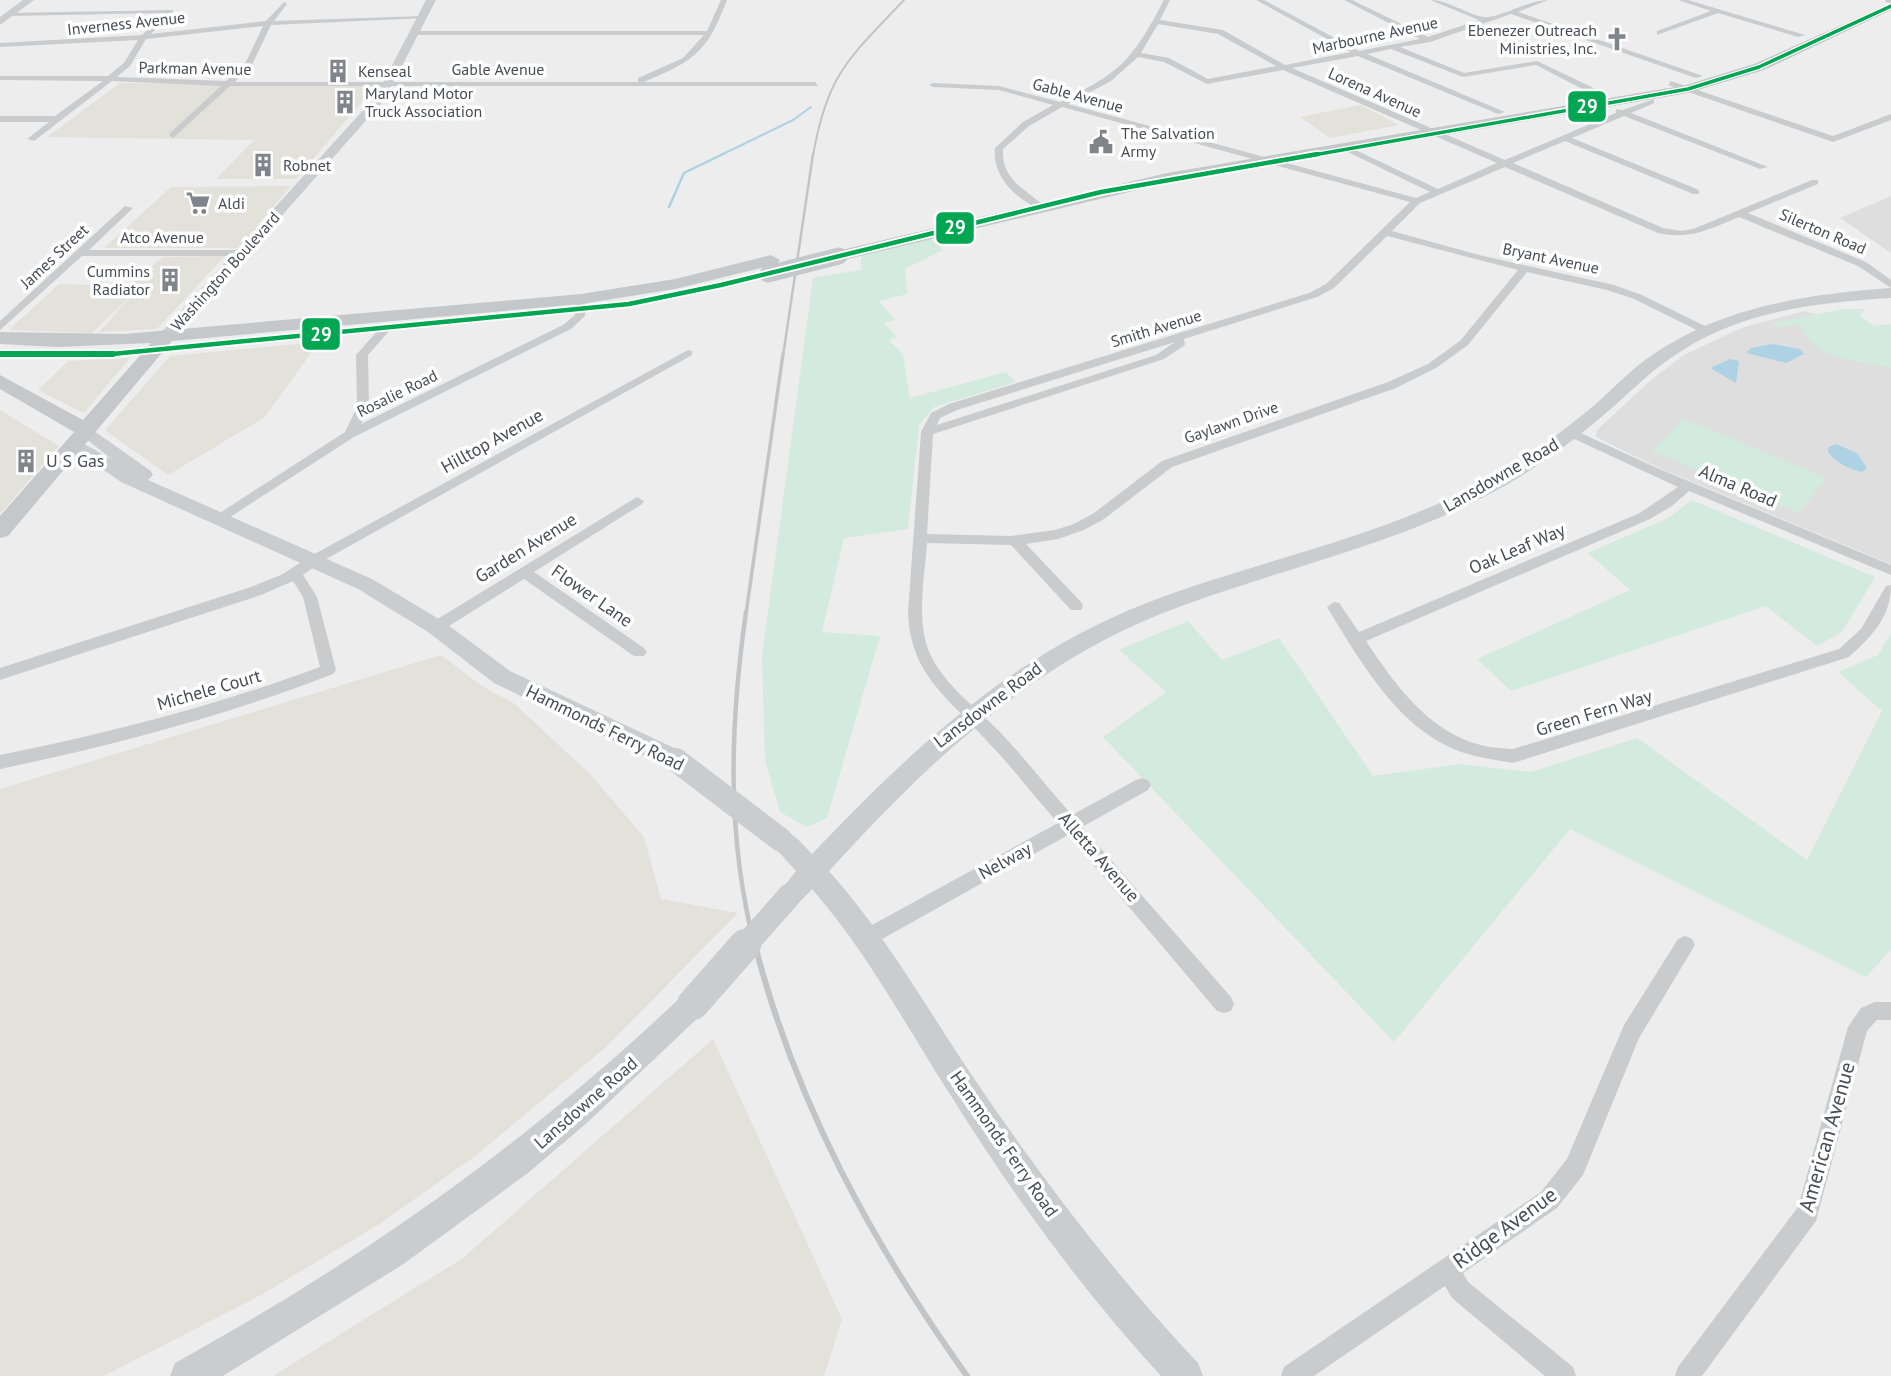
<svg xmlns="http://www.w3.org/2000/svg" width="1891" height="1376" font-family="'PT Sans',sans-serif">
<style>
.commercial{fill:#e2e1da}
.education{fill:#dfdede}
.green{fill:#d3eade}
.water{fill:#acd2e3}
.lines{fill:none;stroke-linecap:round;stroke-linejoin:round}
.stream-far1{stroke:#acd2e3;stroke-width:2}
.stream{stroke:#acd2e3;stroke-width:2.5}
.street{fill:#c9cbcd;fill-rule:evenodd}
.secondary{fill:#cacdcf;fill-rule:evenodd}
.primary{fill:#c5c8ca;fill-rule:evenodd}
.rail-far4{stroke:#c3c4c6;stroke-width:2}
.rail-far3{stroke:#c3c4c6;stroke-width:2.5}
.rail-far2{stroke:#c3c4c6;stroke-width:3.5}
.rail-far1{stroke:#c3c4c6;stroke-width:4.5}
.rail{stroke:#c3c4c6;stroke-width:6}
.secondary-bridge-far1{stroke:#cacdcf;stroke-width:24}
.secondary-bridge{stroke:#cacdcf;stroke-width:32}
.primary-bridge{stroke:#c5c8ca;stroke-width:17}
.bus-1-far2-casing{stroke:#fff;stroke-width:6}
.bus-1-far1-casing{stroke:#fff;stroke-width:8}
.bus-1-casing{stroke:#fff;stroke-width:10}
.bus-1-far2{stroke:#00a651;stroke-width:3.5}
.bus-1-far1{stroke:#00a651;stroke-width:4.5}
.bus-1{stroke:#00a651;stroke-width:6}
.labels{text-anchor:middle;stroke-width:7;stroke-linejoin:round;paint-order:stroke}
.far-street-label{font-size:16px;fill:#464d56;stroke:#fff}
.far-poi-label{font-size:16px;fill:#464d56;stroke:#fff;text-anchor:start}
.street-label{font-size:18px;fill:#464d56;stroke:#fff}
.poi-label{font-size:18px;fill:#464d56;stroke:#fff;text-anchor:start}
.near-street-label{font-size:21px;fill:#464d56;stroke:#fff}
.line-badge{stroke:#fff;stroke-width:2.5}
.badge-label{font-size:19px;text-anchor:middle;font-weight:bold;fill:#fff}
</style>
<rect width="100%" height="100%" fill="#ededed"/>
<path class="commercial" d="M120 83 377 84 296 179H216L254 140 47 137Z
M1360 105 1399 125 1330 138 1300 117Z
M291 186 238 248H104L171 187Z
M225 256 157 329 99 332 135 292 92 333 9 330 59 284 127 286 163 257Z
M319 342 265 417 168 475 105 430 170 356Z
M130 358 84 413 38 390 68 361Z
M0 410 59 446 0 514Z
M441 655 482 686 515 704 592 776 644 837 661 899 738 913 606 1047 474 1157 378 1225 261 1295 104 1376H0V789Z
M713 1039 842 1319 824 1376H273L463 1258Z"/>
<path class="education" d="M1891 196V253L1840 218Z
M1804 311 1891 336V564L1657 467 1596 437 1597 430 1651 380 1684 355 1741 328Z"/>
<path class="green" d="M930 238 943 250 905 269 907 294 879 301 895 320 884 323 897 337 889 340 903 355 910 398 1006 372 1016 382 934 407 919 425 908 529 844 538 822 632 880 636 827 818 807 827 780 812 765 760 762 656 813 278 861 270V255Z
M1843 309H1865L1859 315 1874 326 1891 324V368C1854 359 1818 363 1799 324L1779 327 1771 323Z
M1684 419 1827 478 1799 513 1652 451Z
M1692 500 1875 577 1842 632 1817 646 1766 606 1511 691 1477 659 1630 590 1588 553 1668 518Z
M1188 621 1222 660 1279 638 1373 776 1460 764 1531 772 1637 738 1807 860 1882 711 1838 672 1878 655 1891 633V950L1866 977 1570 829 1394 1042 1103 737 1166 692 1119 650Z"/>
<path class="water" d="M1773 344 1800 349 1804 354 1786 363 1746 353 1751 348Z
M1730 359 1739 361 1736 383 1710 368Z
M1836 444 1857 453 1867 468 1862 472C1849 469 1836 463 1828 452L1829 447Z"/>
<g class="lines">
<path class="stream-far1" d="M719 156 793 120 811 107"/>
<path class="stream" d="M669 207 684 173 723 154"/>
<path class="street" d="M721 0H727C707 52 696 60 644 82H815L818 86H230L173 138 169 135 170 133 221 86 112 81 34 141 27 139 49 122H0V116H55L103 81 0 80V76H108L124 63 138 40 0 47V43L142 35 165 13 7 16 9 13 173 10V12L151 34 266 21 284 2 287 4 274 21 423 16 427 18 271 25 252 65 235 82H638V78L683 58 704 35H415L411 33 415 31H707ZM263 26 245 64 226 81 117 77 130 66 146 39Z
M1164 0H1170L1160 20 1223 30 1285 65 1351 52 1256 0H1264L1359 51 1420 39 1344 0H1352L1428 37 1479 20 1430 0C1449 0 1465 14 1484 17 1498 19 1528 0 1548 0L1518 12 1703 76 1696 78 1511 14 1430 42 1400 47 1464 73 1537 61 1604 93V97H1598L1536 65 1463 77 1391 49 1367 54 1505 112 1498 114 1358 56 1292 68 1505 160 1616 113V109L1623 110 1654 99V103L1631 113 1768 167 1760 169 1624 116 1572 138 1699 190V194H1693L1565 141 1513 163 1663 228 1681 231 1693 229 1812 180H1818V184L1748 213 1866 262 1891 280V288L1858 266 1739 217C1710 229 1690 240 1658 233L1505 167 1420 203 1392 231 1479 255 1614 285 1642 295 1711 329V333H1703L1634 299 1607 290 1527 272 1468 345 1436 368 1396 388 1172 467 1104 519 1084 530 1058 539 1026 544 1081 602 1083 606 1081 610H1071L1011 545 927 543C925 572 919 605 924 634 930 674 971 703 998 730 1024 757 1047 787 1072 815L1136 780 1142 778 1148 780 1151 785 1148 790 1082 827 1231 997 1234 1004 1231 1011 1224 1013 1217 1011 1068 835 875 943 868 945 861 943 859 937 861 931 1058 823C1034 796 1012 767 987 741 949 698 910 675 908 612L921 432 931 413 949 404 1309 293 1326 284 1410 202 1062 107 1029 126 1003 149C1001 177 1022 188 1042 204L1044 206 1039 209C1015 198 992 176 995 148L1023 122 1053 105 999 90 933 87 929 85 933 83 999 86 1060 102C1122 72 1132 60 1164 0ZM1158 24 1218 34 1276 66 1208 79 1169 58 1141 53ZM1138 57 1164 62 1207 84 1283 70 1497 163 1438 189 1347 146 1340 148 1430 192 1416 198 1068 104 1111 81ZM1387 236 1518 270 1460 341 1428 364 1388 382 1162 461 1094 513 1074 524 1055 530 1011 536 927 534 933 434 1164 359 1185 345 1184 339 1317 297 1334 288ZM1175 342 1156 355 937 425 940 418 957 410Z
M1678 0H1688L1805 35 1798 37 1718 13 1657 35V31L1711 11Z
M1671 81 1833 136 1891 114V120L1833 142 1668 85Z
M125 206 133 208 89 250H243L248 253 243 256H82L0 330V321Z
M577 297 586 299 585 316 571 329 354 437 224 521 219 522 212 518 345 432 357 407 356 355 380 328 390 330 368 355 369 407 361 424 563 325 575 315Z
M688 350 692 351V355L319 563 303 575 317 597 336 670 333 674C225 716 114 745 0 769V755C109 733 215 706 320 667L303 597 293 581 261 595 0 680V668L251 587 281 575 309 557Z
M1572 429 1657 468 1891 565V575L1689 491 1672 506 1650 519 1366 641C1394 683 1428 732 1481 745 1491 748 1502 748 1513 749L1839 649 1861 629 1886 586 1891 585C1891 617 1872 636 1849 657L1513 763C1490 759 1466 756 1445 745 1392 718 1357 656 1327 607L1334 602 1339 603 1359 632 1640 513 1678 487 1568 436V430Z
M637 497 644 501 642 504 534 572 644 648 647 652 644 656H634L524 579 441 631H431L429 627 431 623Z
M1685 936 1692 939 1695 945 1639 1038 1583 1175 1557 1208 1463 1273 1468 1282 1573 1367 1576 1376H1545L1452 1298 1445 1286 1314 1376H1281L1284 1367 1541 1192 1567 1159 1624 1025 1678 939Z
M1875 1002H1891V1020H1877L1867 1031 1816 1221 1702 1376H1675L1678 1367 1798 1207 1848 1027 1861 1008Z"/>
<path class="secondary" d="M23 0H34L0 25V17Z
M426 0H436L385 99 172 340H160V334L376 96Z
M1885 0H1891V3L1886 2Z
M1891 288V298C1820 302 1744 311 1683 350 1654 367 1632 391 1606 413 1569 445 1529 474 1484 497 1380 550 1266 572 1158 615 1025 669 924 767 829 871 886 935 927 1009 975 1080 1043 1180 1115 1275 1198 1363L1203 1376H1161C1082 1290 1013 1195 951 1096 906 1026 867 952 812 889 802 900 796 909 781 903L777 895 796 871 768 840 772 832C790 826 800 842 812 854 909 752 1011 656 1144 604 1252 562 1368 541 1473 487 1516 466 1555 438 1592 407 1611 391 1628 372 1648 358 1719 307 1806 294 1891 288Z
M87 426 151 471 153 475 148 480 372 579 444 622 510 671 685 753 688 760 685 767 676 769 667 767 494 683 428 632 358 589 121 482 68 445 77 440 113 460 81 435 78 431Z
M693 991 703 995 707 1004 703 1013 588 1122 528 1173 402 1265 223 1376H170L175 1363C365 1258 526 1144 683 995Z"/>
<path class="primary" d="M1891 3V10L1764 70 1688 93 1167 183 839 261 831 256 833 252 1167 173 1686 85 1754 64Z
M771 255 780 260 777 264 675 289 581 304 172 341 8 536 0 538V516L74 432 0 389V375L83 420 151 343 57 347 0 344V332L124 334 581 294 675 279Z"/>
<path class="rail-far4" d="M813 156C827 74 849 58 904 0"/>
<path class="rail-far3" d="M783 356 813 154"/>
<path class="rail-far2" d="M746 614 783 354"/>
<path class="rail-far1" d="M746 612C730 724 726 836 755 947"/>
<path class="rail" d="M755 945C796 1104 872 1243 967 1376"/>
<path class="secondary-bridge-far1" d="M676 760 781 840
M744 947 790 895"/>
<path class="secondary-bridge" d="M693 1004 745 945"/>
<path class="primary-bridge" d="M768 274 839 256"/>
<g class="bus-1-far2-casing">
<path id="bus-1-far2" d="M1308 156 1688 89 1759 67 1891 6"/>
</g>
<g class="bus-1-far1-casing">
<path id="bus-1-far1" d="M0 354H112L629 304 721 285 1101 192 1318 154"/>
</g>
<g class="bus-1-casing">
<path id="bus-1" d="M0 354H113"/>
</g>
<use href="#bus-1-far2" class="bus-1-far2"/>
<use href="#bus-1-far1" class="bus-1-far1"/>
<use href="#bus-1" class="bus-1"/>
</g>
<defs>
<g id="church-bare" transform="scale(1.89)"><path d="M-1.2-6h2.4v3.5h3.3v2.4h-3.3V6h-2.4V-.1h-3.3v-2.4h3.3Z" fill="#80858b" stroke="#fff" stroke-width="2.5" paint-order="stroke"/></g>
<g id="building-bare" transform="scale(1.89)"><path d="M-4-6H4V6H1V3H-1V6H-4ZM-2.5-4.3h1.7v1.8h-1.7ZM.8-4.3h1.7v1.8H.8ZM-2.5-1h1.7V.8h-1.7ZM.8-1h1.7V.8H.8Z" fill="#80858b" stroke="#fff" stroke-width="2.5" paint-order="stroke"/></g>
<g id="civic-bare" transform="scale(1.89)"><path d="M-.6-6.5H3V-4.5H.6V-3L4-1V1h2V6H-6V1h2V-1L-.6-3ZM-1.2 2.5V6h2.4V2.5Z" fill="#80858b" stroke="#fff" stroke-width="2.5" paint-order="stroke"/></g>
<g id="supermarket-bare" transform="scale(1.89)"><path d="M-6-5.5h2.5l.6 2H6L4.5 2H-2.5L-4.4-4H-6ZM-1.5 3.2a1.3 1.3 0 1 0 .1 0ZM3 3.2a1.3 1.3 0 1 0 .1 0Z" fill="#80858b" stroke="#fff" stroke-width="2.5" paint-order="stroke"/></g>
</defs>
<g fill-rule="evenodd">
<use href="#church-bare" x="1617" y="39"/>
<use href="#building-bare" x="338" y="71"/>
<use href="#building-bare" x="345" y="102"/>
<use href="#civic-bare" x="1101" y="142"/>
<use href="#building-bare" x="263" y="165"/>
<use href="#supermarket-bare" x="198" y="203"/>
<use href="#building-bare" x="170" y="280"/>
<use href="#building-bare" x="26" y="461"/>
</g>
<g class="labels">
<g class="far-street-label">
<text transform="translate(126 23) rotate(-6)" y="6">Inverness Avenue</text>
<text transform="translate(1375 35) rotate(-12)" y="6">Marbourne Avenue</text>
<text transform="translate(195 68) rotate(1)" y="6">Parkman Avenue</text>
<text x="498" y="75">Gable Avenue</text>
<text transform="translate(1375 92) rotate(24)" y="6">Lorena Avenue</text>
<text transform="translate(1078 95) rotate(15)" y="6">Gable Avenue</text>
<text transform="translate(1823 231) rotate(23)" y="6">Silerton Road</text>
<text x="162" y="243">Atco Avenue</text>
<text transform="translate(54 256) rotate(-43)" y="6">James Street</text>
<text transform="translate(1551 258) rotate(12)" y="6">Bryant Avenue</text>
<text transform="translate(225 271) rotate(-48)" y="6">Washington Boulevard</text>
<text transform="translate(1156 328) rotate(-17)" y="6">Smith Avenue</text>
<text transform="translate(397 393) rotate(-26)" y="6">Rosalie Road</text>
<text transform="translate(1231 422) rotate(-19)" y="6">Gaylawn Drive</text>
</g>
<g class="far-poi-label">
<text x="1597" y="36" text-anchor="end">Ebenezer Outreach<tspan x="1597" dy="18">Ministries, Inc.</tspan></text>
<text x="358" y="77">Kenseal</text>
<text x="365" y="99">Maryland Motor<tspan x="365" dy="18">Truck Association</tspan></text>
<text x="1121" y="139">The Salvation<tspan x="1121" dy="18">Army</tspan></text>
<text x="283" y="171">Robnet</text>
<text x="218" y="209">Aldi</text>
<text x="150" y="277" text-anchor="end">Cummins<tspan x="150" dy="18">Radiator</tspan></text>
</g>
<g class="street-label">
<text transform="translate(492 441) rotate(-29)" y="6">Hilltop Avenue</text>
<text transform="translate(1501 475) rotate(-30)" y="6">Lansdowne Road</text>
<text transform="translate(1738 486) rotate(23)" y="6">Alma Road</text>
<text transform="translate(526 548) rotate(-32)" y="6">Garden Avenue</text>
<text transform="translate(1517 549) rotate(-23)" y="6">Oak Leaf Way</text>
<text transform="translate(592 596) rotate(35)" y="6">Flower Lane</text>
<text transform="translate(209 690) rotate(-16)" y="6">Michele Court</text>
<text transform="translate(988 705) rotate(-37)" y="6">Lansdowne Road</text>
<text transform="translate(1594 713) rotate(-17)" y="6">Green Fern Way</text>
<text transform="translate(605 728) rotate(26)" y="6">Hammonds Ferry Road</text>
<text transform="translate(1099 857) rotate(49)" y="6">Alletta Avenue</text>
<text transform="translate(1005 861) rotate(-29)" y="6">Nelway</text>
<text transform="translate(586 1103) rotate(-41)" y="6">Lansdowne Road</text>
<text transform="translate(1004 1144) rotate(55)" y="6">Hammonds Ferry Road</text>
</g>
<g class="poi-label">
<text x="46" y="467">U S Gas</text>
</g>
<g class="near-street-label">
<text transform="translate(1827 1137) rotate(-74)" y="7">American Avenue</text>
<text transform="translate(1505 1228) rotate(-36)" y="7">Ridge Avenue</text>
</g>
</g>
<g class="line-badge">
<rect x="1567" y="90" width="40" height="33" rx="7" fill="#00a651"/>
<rect x="935" y="211" width="40" height="34" rx="7" fill="#00a651"/>
<rect x="301" y="317" width="40" height="34" rx="7" fill="#00a651"/>
</g>
<g class="badge-label">
<text x="1587" y="113">29</text>
<text x="955" y="234">29</text>
<text x="321" y="341">29</text>
</g>
</svg>
